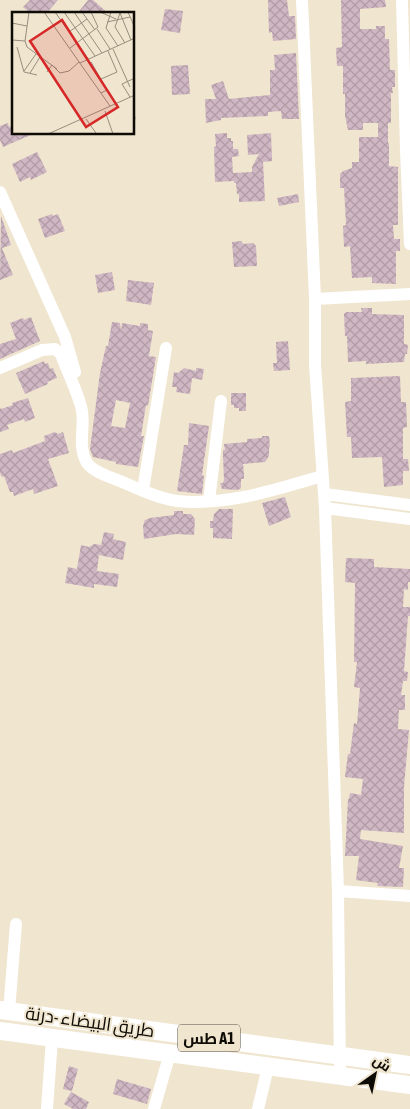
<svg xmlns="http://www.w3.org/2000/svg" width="410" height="1109" font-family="'Asap Condensed',Cairo,sans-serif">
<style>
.building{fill:url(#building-cross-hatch);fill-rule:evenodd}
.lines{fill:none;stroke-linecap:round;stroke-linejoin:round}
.minor{stroke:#fff;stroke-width:12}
.highway{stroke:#fff;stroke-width:18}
.labels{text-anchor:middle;stroke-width:4;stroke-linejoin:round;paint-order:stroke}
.shield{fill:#f0e5cf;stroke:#524c42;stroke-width:1}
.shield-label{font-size:16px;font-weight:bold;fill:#0e0b05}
.street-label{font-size:18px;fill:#0e0b05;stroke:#f0e5cf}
.inset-road{fill:none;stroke:#968e7e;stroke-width:1}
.view{fill:#d62828;fill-opacity:0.15;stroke:#d62828;stroke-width:2.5}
.inset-edge{fill:none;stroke:#0e0b05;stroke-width:2.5}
</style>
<defs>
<pattern id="building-cross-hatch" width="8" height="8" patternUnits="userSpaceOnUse" patternTransform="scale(1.25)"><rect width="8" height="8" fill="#cfb7c3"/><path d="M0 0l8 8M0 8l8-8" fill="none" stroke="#b19ca6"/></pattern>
</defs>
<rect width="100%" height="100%" fill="#f0e5cf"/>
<path class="building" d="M30 0H58L46 14H31L23 7Z
M88 0H93L109 14H77Z
M268 0H287L289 16H295L296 39 273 41 272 32 269 33Z
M341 0H385L386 7 360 9V29H376V26H385V39H389L390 70H395V87H392L393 93H391V123H388V143H389V166L398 167V225H393L394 239H400V251H396V284L372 283V277L352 278 350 246 344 247 343 226 346 225 344 188H340V174L343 171 352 168V162H359V137H378V123H363V130H348L345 116V94H343V66H337L336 48 342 47Z
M165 9 183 11 180 33 161 30Z
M296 53 299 119H282L281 111 268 112V116L221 118V120L206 123 205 99H216L211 85 223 81 229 99 270 95V70H275L274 55Z
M188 65 190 94 172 95 171 66Z
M8 123 9 127 14 125V134H33L3 147 0 140V126Z
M227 133V138H231V141H233V149H238L239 156 232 157 233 173 252 172V167L259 154 248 155 247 135 271 133 272 161 263 162 265 201 239 202V194H237L236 183H234V181L215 182 214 147 216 146 215 134Z
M37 152 47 172 31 180 30 177 20 182 12 164Z
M298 194 299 202 279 206 277 198Z
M52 214 53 216 58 214 65 231 45 238 38 219Z
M1 216 11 245 2 248 13 275 0 280Z
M241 241 243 244 253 243 256 246 257 266 234 267 232 242Z
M112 272 115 290 98 293 95 275Z
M128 280 154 283 151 305 126 301Z
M361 308H372V314L404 315V344L408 345 407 354H405L404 362 366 364V361L348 362 347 336H345L344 314 346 312H362Z
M31 317 40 341 0 359V344L16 339 10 323 23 318 24 320Z
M112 322 120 323 121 331 122 323 140 326V323L148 324V330L153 331 149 356 156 357 148 406 146 405 141 436H144L138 467 116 464V462L93 457 90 449 100 373 106 346H108ZM116 400 130 403 125 428 111 426Z
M288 341 290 370 274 371 273 363H277L276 342Z
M44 361 45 364 48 363 50 369 53 368 57 378 47 382 48 384 25 394 16 373Z
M184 368 196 371V368L204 369 202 380 192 378 190 394 176 392 177 387H172L174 372 178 373Z
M400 376 401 402H406L407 427 403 428V459H408L409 471H403V485L384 487 382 457 352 458 351 437H347L345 402 351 401V378Z
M231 393H246V411H239V408H234V405H231Z
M28 398 35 418 25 422 24 419 7 425 9 429 0 432V408L1 409 13 405 12 403Z
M189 423 209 426 202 475 204 476 202 494 177 491 184 445H188Z
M55 432 58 434 63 432 69 453 48 459 58 486 34 494 33 489 14 496 13 492H10L4 476 2 477 0 473V454L12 450 13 453 45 441 44 436Z
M262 436H269L270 447H269V456L265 462 243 464 244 474V479H241V488L238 490 222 489 220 483H223L224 480 223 455V450H225L224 444 247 442V439L262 438Z
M285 497 291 517 269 526 262 503Z
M219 509H233L232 539 213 538V528H210V521H213L214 514Z
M174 511H183V514H191L195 519 194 535 176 534 144 539 143 526 145 520 150 518 174 515Z
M104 532 114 534 113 539 126 542 123 560 99 555 97 571 119 574 117 587 94 584V588L65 583 68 567 77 569 81 545 89 547 94 544 101 545Z
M346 558 374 559V567L410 569V582H408V590L404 589 403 607H410V616H408L404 671 408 672 407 681H403L401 695H405V710H399L398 729 409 730 404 787V833L361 830 360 839 403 846 399 868H404L403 887 377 886 378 883 356 880 359 856H345L348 799H349L350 793 361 795 363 779 345 777 348 754H350L354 723 357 724 360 688 354 687 357 662H354L355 583 345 582Z
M69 1066 78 1069 72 1091 63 1089Z
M117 1079 151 1089 147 1104 113 1094Z
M71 1092 89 1102 86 1109H73L64 1104Z"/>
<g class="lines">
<path class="minor" d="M302 0 315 299V365L325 508 338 891 340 1075
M402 0 406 150 410 244
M0 192 65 337 75 372
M315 299 410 294
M0 368 42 350 55 349 61 354C66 369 80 397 82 411 85 430 77 445 87 463 93 472 110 477 120 481 136 488 159 499 177 501 227 506 275 490 322 476
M143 490 166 348
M325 494 410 505
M209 501 221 401
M325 508 410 519
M338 891 410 896
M9 1011 16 924
M47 1109 52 1039
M154 1109 170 1053
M258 1109 268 1067"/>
<path class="highway" d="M0 1010 410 1065
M0 1031 410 1085"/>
</g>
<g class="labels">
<rect class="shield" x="178" y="1024.5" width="62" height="27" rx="4"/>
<g class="shield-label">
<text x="209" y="1044">طس A1</text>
</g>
<g class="street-label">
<text transform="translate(90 1022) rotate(8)" y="6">طريق البيضاء -درنة</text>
</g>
</g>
<g transform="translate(12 12)">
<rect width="122" height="122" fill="#f0e5cf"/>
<path class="inset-road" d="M32 0 98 94M43 0 77 48M52 0 83 44M62 0 90 41M70 0 83 18M88 0 104 7M99 0 94 16 106 34M116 0 123 16M108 1 103 15 113 31M108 1 119 28M95 10 118 5M0 11 15 14M85 17 98 37M57 20 75 7M0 28 13 29 17 0M13 29 15 35 45 57M5 35 12 60 25 63M58 36 86 15 79 0M101 37 118 75M79 50 95 78 89 81M68 51 123 26M12 59 24 42M35 60 40 53 48 61 57 59 67 50M18 61 28 45M89 67 105 60 96 39M118 85 110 72 123 66M93 99 101 122M74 107 84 121M36 122 123 83M121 122 123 105"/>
<path class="view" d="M50 8 106 95 74 115 18 29Z"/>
<rect width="122" height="122" class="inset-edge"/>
</g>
<g transform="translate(375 1074) rotate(33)" stroke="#f0e5cf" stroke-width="4" paint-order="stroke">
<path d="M0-4L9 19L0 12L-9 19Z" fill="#0e0b05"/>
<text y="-8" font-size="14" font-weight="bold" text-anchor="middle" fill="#0e0b05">ش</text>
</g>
</svg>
